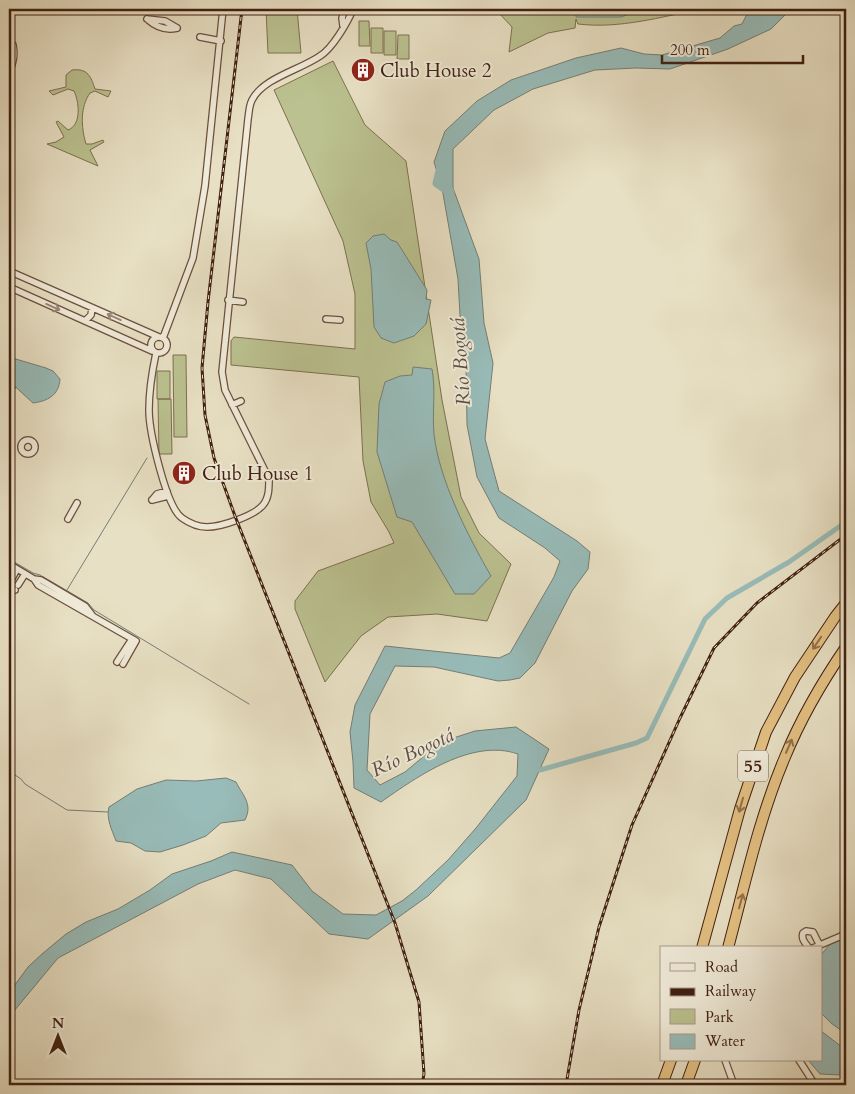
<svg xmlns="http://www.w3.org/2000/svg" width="855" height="1094" font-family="Cardo,serif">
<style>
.green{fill:#bbc190;stroke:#7e7050}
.water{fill:#98bcb9;stroke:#757e76}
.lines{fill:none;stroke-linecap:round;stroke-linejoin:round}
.stream{stroke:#757e76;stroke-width:1}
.canal{stroke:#98bcb9;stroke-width:5}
.river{stroke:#98bcb9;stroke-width:9}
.street-casing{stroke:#6b503e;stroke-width:8}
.highway-casing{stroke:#412011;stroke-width:12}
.street{stroke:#f0ebd9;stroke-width:5.5}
.highway{stroke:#e4c082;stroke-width:10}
.rail-casing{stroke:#412011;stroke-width:3}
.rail{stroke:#f0ebd9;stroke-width:1;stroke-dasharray:4;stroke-linecap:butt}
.oneway{stroke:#988675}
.oneway2{stroke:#92704a}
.labels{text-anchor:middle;stroke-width:4;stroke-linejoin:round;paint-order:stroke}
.shield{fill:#f0ebd9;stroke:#765d4d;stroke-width:1}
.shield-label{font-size:18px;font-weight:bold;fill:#412011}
.poi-label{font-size:19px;fill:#412011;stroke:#f0ebd9;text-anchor:start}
.water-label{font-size:20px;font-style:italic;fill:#5b4f43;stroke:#f0ebd9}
</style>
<rect width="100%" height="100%" fill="#e8e0c4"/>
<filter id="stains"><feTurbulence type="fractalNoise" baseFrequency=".004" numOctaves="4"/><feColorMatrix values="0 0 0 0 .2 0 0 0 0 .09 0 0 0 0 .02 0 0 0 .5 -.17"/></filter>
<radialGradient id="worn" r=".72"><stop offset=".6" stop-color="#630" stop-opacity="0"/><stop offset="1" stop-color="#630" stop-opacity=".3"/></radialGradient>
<path class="green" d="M266 9H297L301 53H268Z
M501 9H702C660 17 620 29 578 24L576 19 575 28 548 33 509 52 512 27 497 11Z
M359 21H369L370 46H359Z
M371 28H383V53H371Z
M384 31H396V55H384Z
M398 35H409V59H397Z
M333 61 365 125 406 161 442 400 461 497 479 533 511 564 487 621 437 614 388 617 361 636 325 682 295 609V601L318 571 394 543 389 532 371 502 363 461 359 377 231 365V341L234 337 355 349V294L343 241 274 90Z
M72 70C88 68 91 77 95 89L111 91 108 97 95 91 90 93C80 107 81 127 86 144H92L103 140 104 142 90 150 98 166 47 144 56 142 64 137 56 122 58 121 68 130C82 125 79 101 74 91L68 89 53 95 49 91 66 87V75Z
M173 355H186L187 437H174Z
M157 371H170V399H157Z
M158 399H171L172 454H159Z"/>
<path class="water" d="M576 9H643L621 17H576Z
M757 9H791L771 29 728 49 670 69 636 68 595 70 533 89 494 110 453 149V188L479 259 484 323 493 363 485 439 499 491 577 541 590 552 588 569 572 591 535 663 520 678 510 680 498 681 434 667 395 666 370 714 367 770 380 785 405 772 441 742 475 731 516 727 549 749 526 800 428 896 368 939 329 934 271 879 235 870 198 884 58 958 14 1011 9 1021V993L28 967 42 954 66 934 86 922 118 909 150 890 172 874 211 861 232 852 292 865 312 891 343 914 376 915 402 901 416 890 448 860 476 828 517 776 518 754C472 738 418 776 381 802L354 788 353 762 350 732 355 705 385 646 499 658 510 653 554 577 560 561 545 548 499 518 477 477 467 425 466 366 460 315 458 279 442 188 434 162 445 131 477 101 511 80 576 58 621 48 644 54 662 55 720 38 734 26 742 24 748 12Z
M384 234 391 240 397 242 427 290 426 299 431 300 426 324 414 336 394 343 381 338 374 327 371 269 366 243 373 236Z
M9 357 46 368 53 371 60 379C59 395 48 401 33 403L9 381Z
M413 367 432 369C436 390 432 412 434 434 439 480 468 536 491 576L474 594H455L412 522 397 517 377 452 379 404 385 382 400 376 412 375Z
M226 778 236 782C243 796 253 804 245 820L221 823 206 836 183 845 160 852 145 851 131 843 116 841C112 830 106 819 109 807L137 789 166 780 196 781Z
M846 938V1034L831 1023 821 1013V955L830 944Z
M821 1031 846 1050V1073L841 1075 820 1074 808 1060H821Z"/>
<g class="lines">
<path class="stream" d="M9 398 16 387
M9 559 33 573 40 575 88 603 94 610 249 704
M67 590 147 458
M9 771 21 779 25 784 67 810 108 812"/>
<path class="canal" d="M540 770 636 743 647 738 705 619 727 598 789 562 846 522"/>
<path class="river" d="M441 167 437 183 450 192"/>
<g class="street-casing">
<path id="street" d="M147 19C156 27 165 31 177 28
M147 19 165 21 177 28
M343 26 342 18 345 9
M200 37 221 41
M9 73C13 63 15 56 13 45
M9 271 159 337
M9 287 152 351
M228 300 243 302
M326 319 340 320
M85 321 91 315 92 308
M151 345a8 8 0 1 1 16 0a8 8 0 1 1-16 0Z
M163 338 193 258 205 186 223 9
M156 353C152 372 149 391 149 410 149 431 166 507 182 518 189 523 199 527 207 527 221 527 254 516 263 505 269 498 269 488 269 479L225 390 222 372 248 119C249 113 249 106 252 100 263 78 300 70 320 56 332 49 348 22 353 9
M232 405 241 401
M21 447a7 7 0 1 1 14 0a7 7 0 1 1-14 0Z
M152 500 157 494 167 491
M152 500 168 496
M68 519 77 503
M9 564 34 579 38 585 136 641 123 664
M34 579 41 580 85 606 92 615
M9 584 17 569
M18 585 25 574
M9 592 15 590
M117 662 132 639
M809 948C805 943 801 939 803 933L806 931 813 932 819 944
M813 948 846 934
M725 1060 734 1085
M799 1060 815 1085"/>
</g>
<g class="highway-casing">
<path id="highway" d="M702 948 740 809 766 732 795 677 835 617 846 603
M728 948C745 884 759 818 785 757 801 718 822 682 846 647
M662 1085 671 1060
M686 1085 695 1060"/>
</g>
<use href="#street" class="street"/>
<use href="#highway" class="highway"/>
<g class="rail-casing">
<path id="rail" d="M242 9 208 302 202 368 205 415 214 458 235 516 395 923 419 1002 424 1074 422 1085
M566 1085 579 1010 599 927 632 825 680 718 714 648 757 603 846 535"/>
</g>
<use href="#rail" class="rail"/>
</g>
<defs><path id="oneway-shaft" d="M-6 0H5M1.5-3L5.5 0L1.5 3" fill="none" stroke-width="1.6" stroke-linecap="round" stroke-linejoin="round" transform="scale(1.25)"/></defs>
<g class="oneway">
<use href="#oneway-shaft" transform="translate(53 307) rotate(24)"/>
<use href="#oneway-shaft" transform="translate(114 317) rotate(-156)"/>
</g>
<g class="oneway2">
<use href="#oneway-shaft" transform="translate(817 643) rotate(124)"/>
<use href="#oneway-shaft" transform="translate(789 746) rotate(-66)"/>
<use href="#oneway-shaft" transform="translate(741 805) rotate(106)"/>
<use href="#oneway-shaft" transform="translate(741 901) rotate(-75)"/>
</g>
<defs>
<g id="building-disc" transform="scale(1.25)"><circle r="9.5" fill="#8f2418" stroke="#f0ebd9"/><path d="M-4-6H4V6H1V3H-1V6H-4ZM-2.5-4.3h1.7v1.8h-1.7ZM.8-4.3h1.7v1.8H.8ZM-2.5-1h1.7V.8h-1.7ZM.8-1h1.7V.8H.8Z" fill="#fff"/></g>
</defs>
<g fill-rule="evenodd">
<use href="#building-disc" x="363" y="70"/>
<use href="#building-disc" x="184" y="473"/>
</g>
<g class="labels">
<rect class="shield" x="738" y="750.5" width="30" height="31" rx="4"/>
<g class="shield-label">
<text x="753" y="772">55</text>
</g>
<g class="poi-label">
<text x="380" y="77">Club House 2</text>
<text x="202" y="480">Club House 1</text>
</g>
<g class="water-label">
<text transform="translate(460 362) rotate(-94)" y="7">Río Bogotá</text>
<text transform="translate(412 752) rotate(-25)" y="7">Río Bogotá</text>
</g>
</g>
<rect width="855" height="1094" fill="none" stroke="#e8e0c4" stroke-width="30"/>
<rect x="10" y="10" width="835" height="1074" fill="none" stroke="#412011" stroke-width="2.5"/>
<rect x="15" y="15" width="825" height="1064" fill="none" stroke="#412011"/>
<rect x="660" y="946" width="162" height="115" fill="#f0ebd9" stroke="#aa9a89"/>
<rect x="670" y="963" width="25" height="8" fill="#f0ebd9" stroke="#aa9a89"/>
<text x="705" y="972" font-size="15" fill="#412011">Road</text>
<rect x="670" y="988" width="25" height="8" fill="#412011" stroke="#aa9a89"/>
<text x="705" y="996" font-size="15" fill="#412011">Railway</text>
<rect x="670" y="1009" width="25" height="15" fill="#bbc190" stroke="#aa9a89"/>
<text x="705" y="1022" font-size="15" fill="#412011">Park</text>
<rect x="670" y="1034" width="25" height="15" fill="#98bcb9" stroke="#aa9a89"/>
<text x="705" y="1046" font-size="15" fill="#412011">Water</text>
<g transform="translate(58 1036)" stroke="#f0ebd9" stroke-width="4" paint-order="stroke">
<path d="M0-4L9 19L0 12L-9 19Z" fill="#412011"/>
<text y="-8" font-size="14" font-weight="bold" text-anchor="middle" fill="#412011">N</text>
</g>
<path d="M662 55v8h141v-8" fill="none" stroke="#412011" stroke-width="2.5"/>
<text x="670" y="55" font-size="15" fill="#412011" stroke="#f0ebd9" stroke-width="4" paint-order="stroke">200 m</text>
<rect width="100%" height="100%" filter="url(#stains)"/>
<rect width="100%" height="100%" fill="url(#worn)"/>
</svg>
